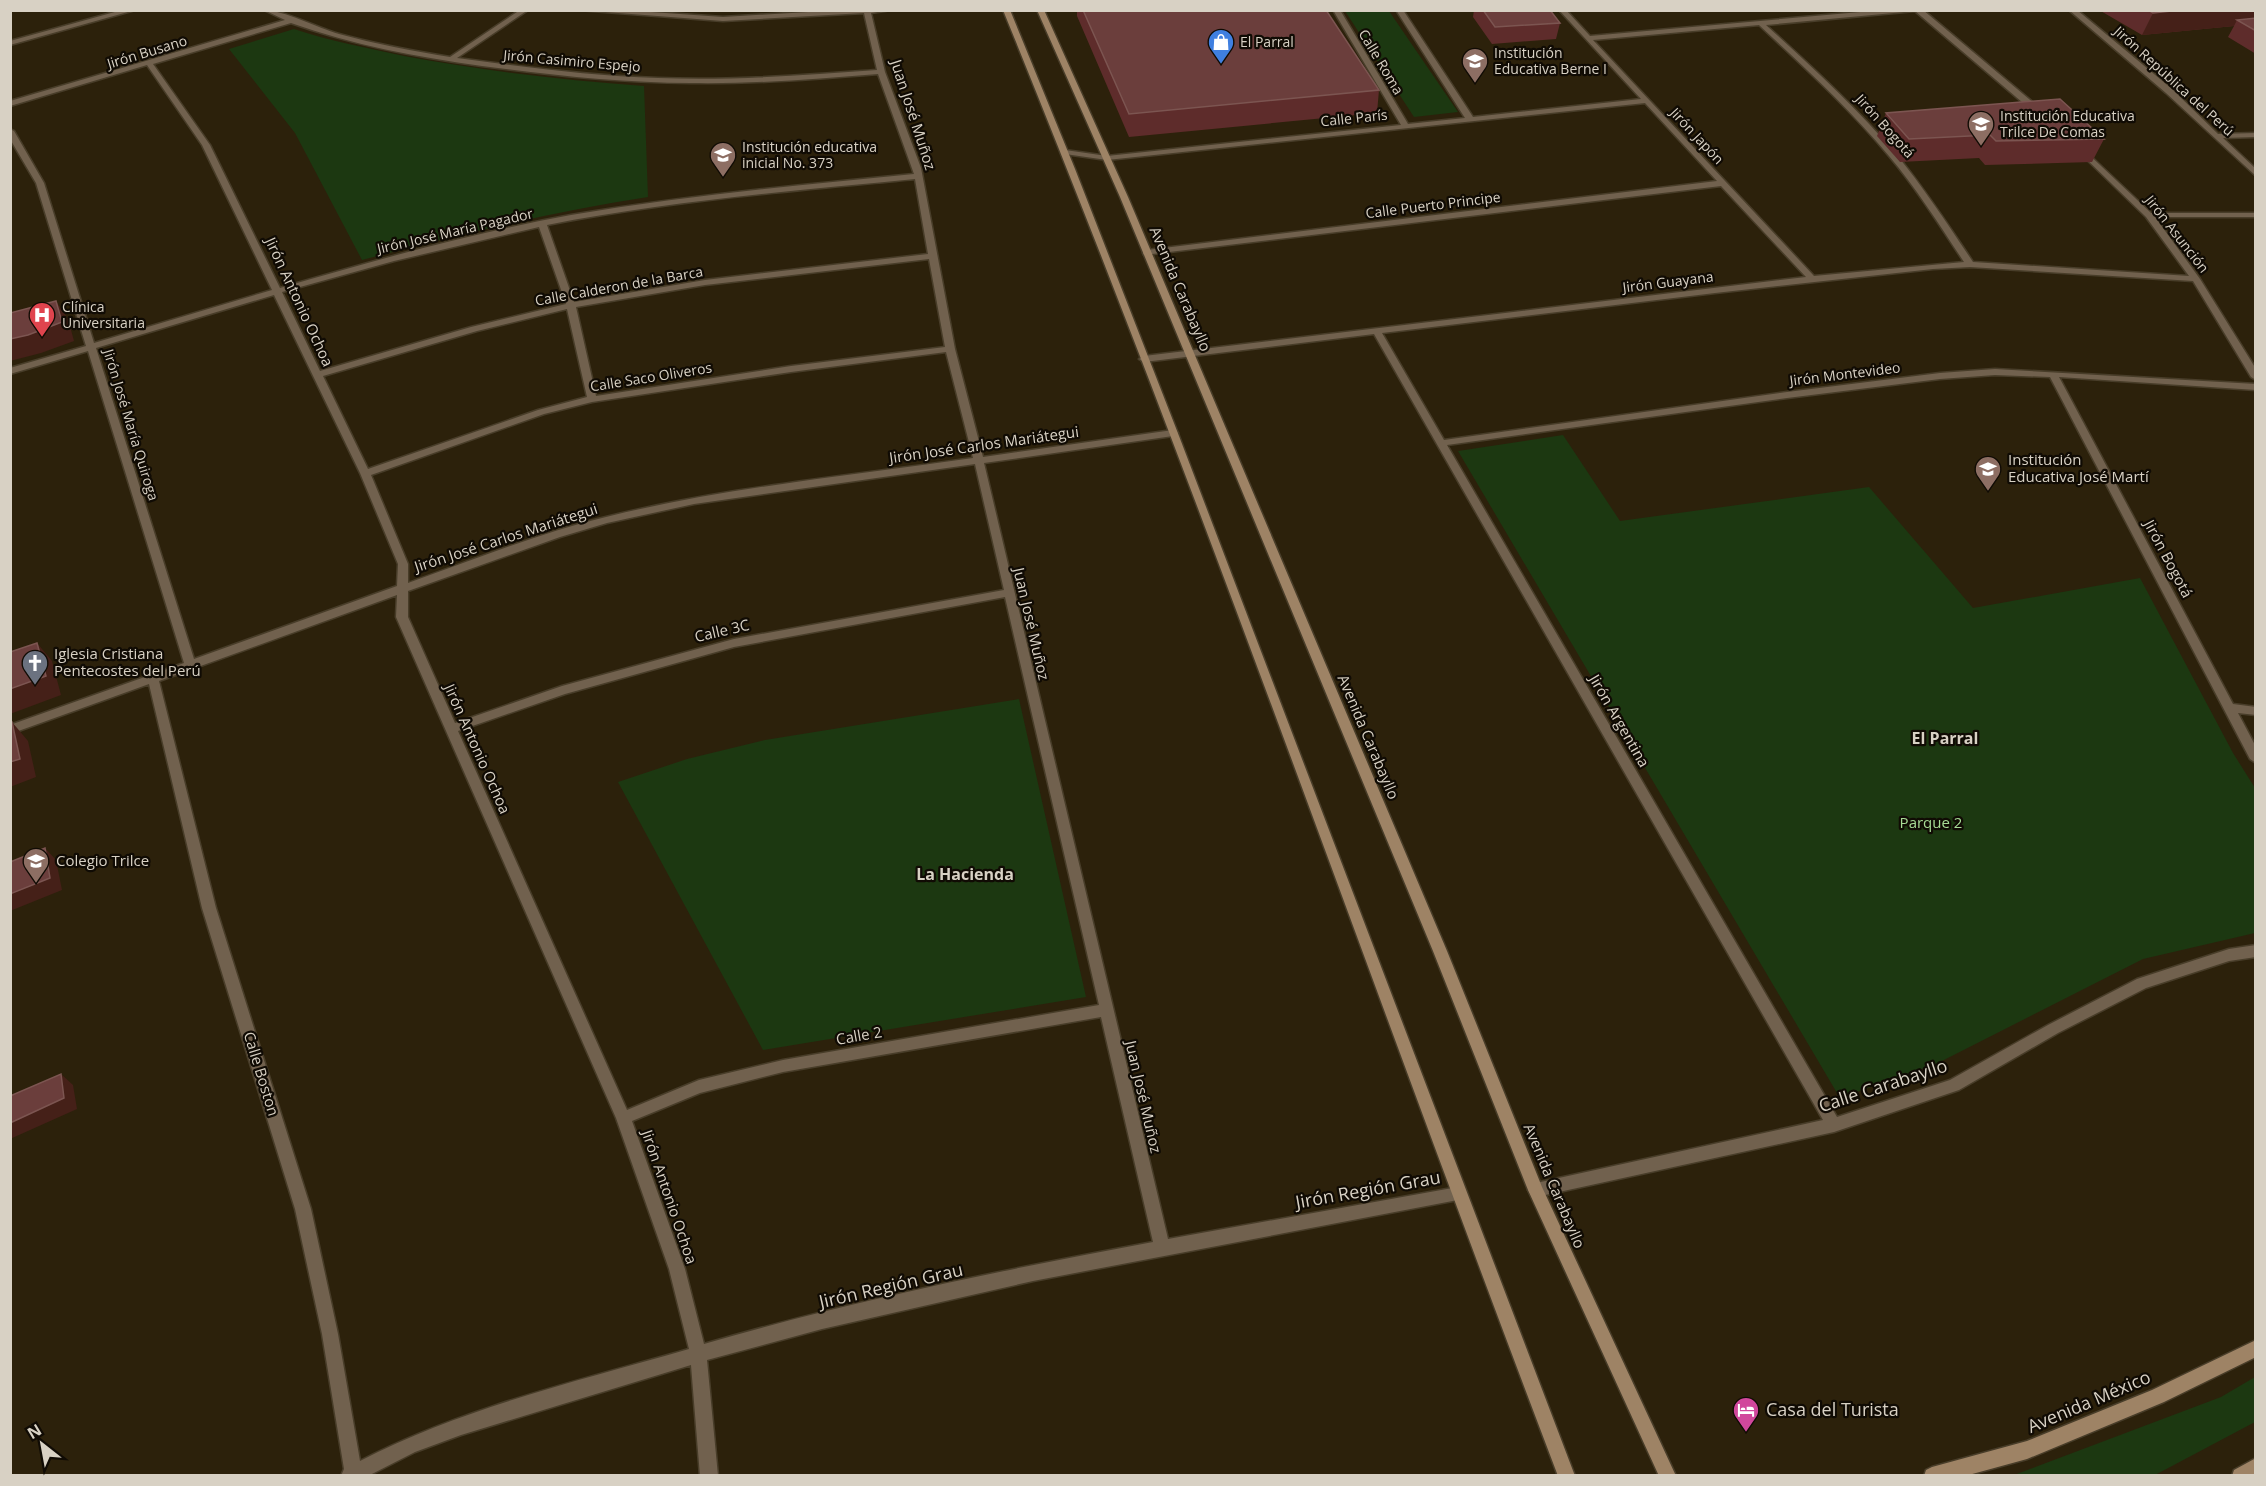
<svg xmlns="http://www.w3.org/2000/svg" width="2266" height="1486" font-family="'Open Sans',sans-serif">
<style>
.green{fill:#1c3811}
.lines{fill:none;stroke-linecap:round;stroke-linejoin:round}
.minor-casing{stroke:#483d29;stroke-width:3}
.secondary-casing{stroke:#483d29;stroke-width:3}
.minor{fill:#71614e;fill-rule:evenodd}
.secondary{fill:#9e8365;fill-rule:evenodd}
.wall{fill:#5e2c2b}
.shaded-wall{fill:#452018}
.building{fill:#6b3e3c;stroke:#7c5551;stroke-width:1.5}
.labels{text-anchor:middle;stroke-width:4.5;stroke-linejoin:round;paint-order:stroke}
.far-poi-label{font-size:14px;fill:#d8d1c4;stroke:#100b04;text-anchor:start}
.far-street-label{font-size:14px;fill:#d8d1c4;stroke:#100b04}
.street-label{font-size:15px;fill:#d8d1c4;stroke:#100b04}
.poi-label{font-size:15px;fill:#d8d1c4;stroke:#100b04;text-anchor:start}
.park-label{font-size:15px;fill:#a7db95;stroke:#100b04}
.neighbourhood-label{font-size:16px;font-weight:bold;fill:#d8d1c4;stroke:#100b04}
.near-street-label{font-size:18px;fill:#d8d1c4;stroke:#100b04}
.near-poi-label{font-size:18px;fill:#d8d1c4;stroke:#100b04;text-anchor:start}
</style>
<rect width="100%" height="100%" fill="#2c210b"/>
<path class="green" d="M1345 11H1389L1458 112 1414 117Z
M294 29C330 41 367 48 404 56 484 71 563 80 644 86L648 197C551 212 457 235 362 260L295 133 229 49Z
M1563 435 1620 521 1869 487 1973 608 2140 578 2233 753 2255 788V933L2143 959 1936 1064 1840 1098 1458 451Z
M1019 699 1086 997 763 1050 618 782 687 759 765 740Z
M2255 1377V1422L2155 1475H2014L2221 1397Z"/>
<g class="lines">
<g class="minor-casing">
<path id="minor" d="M122 10H135L10 45V41Z
M264 10C283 10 318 28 339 34 375 44 413 51 450 57L520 10H528L457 58C524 67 590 76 658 78 731 81 804 75 877 70L864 13 723 21 579 10H622L723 17 842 10H891L871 13 885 72 921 168 955 349 983 457 1173 430 1178 433 1173 436 984 463 1168 1239 1458 1187 1463 1189 1466 1194 1463 1199 1033 1281 822 1329 707 1360 718 1476H700L691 1365 461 1435 415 1452 368 1476H341L344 1469 322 1334 295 1209 202 908 149 684 10 734V725L184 663 88 351 10 374V368L86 346 36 183 10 139V129L14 131 44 183 94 343 272 290 202 145 147 65 10 106V101L285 20ZM291 23C353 45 417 57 482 66 551 75 621 83 691 83 754 84 816 79 878 74L914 174C799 185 685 196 571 215 472 233 376 260 280 288L210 145 153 64ZM915 179 928 254 705 280 574 302 547 225C668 201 792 191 915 179ZM539 227 566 304 471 327 320 371 282 292 394 261ZM929 259 945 347 791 366 596 396 576 307 705 285ZM274 295 360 473 398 564 397 586 194 659 96 348ZM567 309 587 397 538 410 368 469 323 376 477 331ZM946 352 973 458C851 476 726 487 606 517 539 533 473 560 408 583V564L371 475 544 414 592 402 791 372ZM975 464 1004 590 734 639 562 686 455 723 408 617V591L560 537 607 523 694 504ZM397 595 396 617 616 1118 669 1269 689 1349C578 1381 462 1408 360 1461L338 1334 311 1209 216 908 159 681ZM1005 597 1099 1005 783 1060 699 1080 627 1110 458 731 565 694 734 647ZM1101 1017 1153 1242C1003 1270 851 1301 704 1344L685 1269 632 1121 700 1093 783 1072Z
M1333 10H1340L1408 124 1465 118 1396 10H1403L1473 117 1641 99 1559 10H1566L1590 36 1883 10H1923L2042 110V114H2036L1915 11 1766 25C1811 66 1856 107 1896 154 1924 188 1948 225 1973 262L2189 276 2146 217 2080 153V149H2083L2151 213H2256V217H2155L2200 279 2256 369V380L2251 377 2193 281 1970 267 1933 269 1715 293 1382 333 1444 440 1787 392 1940 373 1995 369 2256 384V390L2059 377 2233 704 2256 707V715L2238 713 2256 747V763L2250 759 2050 377 1995 375 1940 379 1787 398 1447 445 1837 1117 1950 1080 2048 1025 2137 979 2229 949 2256 945V957L2229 961 2146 988 2058 1033 1959 1090 1834 1132 1536 1197 1531 1195 1528 1190 1531 1185 1536 1183 1823 1120 1374 334 1144 362 1139 359 1144 356 1806 277 1721 186 1144 255 1143 253 1147 250 1717 181 1645 103 1107 160 1065 154 1061 152 1065 150 1107 156 1401 125ZM1759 25C1804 67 1850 109 1889 156 1917 189 1940 226 1964 262L1814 276 1593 40Z
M2069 10H2077L2172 89 2218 134 2256 133V137L2223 138 2256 169V176L2166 93Z"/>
</g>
<g class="secondary-casing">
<path id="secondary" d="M1003 10H1010L1075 169 1179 436 1575 1476H1558C1372 988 1201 494 1003 10Z
M1037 10H1044L1128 197 1447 951 1542 1187 1676 1476H1659L1528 1190 1433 951 1120 197Z
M2256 1340V1357L2164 1402 2027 1459 1965 1476H1924L1926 1470 1932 1467 2027 1441 2152 1390Z
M2256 1458V1476H2232L2234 1470Z"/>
</g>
<use href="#minor" class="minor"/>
<use href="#secondary" class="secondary"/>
</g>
<path class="wall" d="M1077 10H1326L1379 90 1377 113 1129 137 1077 16Z
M1474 10H1550L1560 23 1556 39 1492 44 1473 17Z
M1581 10H1601L1582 12Z
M2099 10H2256V54L2228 37 2234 26 2142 35Z
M1886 113 2104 139 2092 162 1985 165 1979 158 1900 162 1877 136Z"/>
<path class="shaded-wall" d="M2181 10H2256V24L2237 20 2234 26 2142 35 2153 13Z
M56 301 68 319 74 341 41 353 10 361V339Z
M37 643 52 661 61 695 10 714V689Z
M12 722 28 741 36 777 10 787Z
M45 848 56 860 62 890 10 911V894Z
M61 1074 73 1085 77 1109 10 1139V1123Z"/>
<path class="building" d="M1083 10H1326L1379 90 1129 114Z
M1483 10H1550L1560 23 1495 27Z
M2148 10H2181L2153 13Z
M2256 18V31L2237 20Z
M2060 99 2104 139 1996 141 1990 135 1909 139 1886 113Z
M56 301 62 322 28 335 10 339V313Z
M37 643 46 676 10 689V652Z
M12 722 20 759 10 762V723Z
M45 848 50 878 10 894V862Z
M61 1074 64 1098 10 1123V1096Z"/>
<defs>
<g id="shop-pin" transform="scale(1.35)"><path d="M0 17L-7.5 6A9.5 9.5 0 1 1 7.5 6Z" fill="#3f7fe0" stroke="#100b04"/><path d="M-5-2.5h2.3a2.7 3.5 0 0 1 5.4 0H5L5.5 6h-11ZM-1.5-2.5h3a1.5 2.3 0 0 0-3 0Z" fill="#fff"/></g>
<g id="school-pin" transform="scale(1.35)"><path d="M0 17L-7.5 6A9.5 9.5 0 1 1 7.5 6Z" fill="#8d6e63" stroke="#100b04"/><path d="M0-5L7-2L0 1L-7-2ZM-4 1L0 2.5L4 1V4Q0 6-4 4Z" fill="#fff"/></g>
<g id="hospital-pin" transform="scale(1.35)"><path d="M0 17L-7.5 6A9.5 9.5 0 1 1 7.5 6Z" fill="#e0444e" stroke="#100b04"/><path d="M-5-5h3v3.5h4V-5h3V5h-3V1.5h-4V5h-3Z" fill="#fff"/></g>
<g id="church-pin" transform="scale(1.35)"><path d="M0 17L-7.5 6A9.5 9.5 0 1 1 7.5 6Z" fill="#6b7280" stroke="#100b04"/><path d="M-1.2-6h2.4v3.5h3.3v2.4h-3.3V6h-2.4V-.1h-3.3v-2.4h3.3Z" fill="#fff"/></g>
<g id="hotel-pin" transform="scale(1.35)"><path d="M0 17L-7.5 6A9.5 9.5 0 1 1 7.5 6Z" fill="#d1479c" stroke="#100b04"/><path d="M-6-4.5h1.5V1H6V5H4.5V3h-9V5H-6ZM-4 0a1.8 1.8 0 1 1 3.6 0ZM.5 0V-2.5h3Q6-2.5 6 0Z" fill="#fff"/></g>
</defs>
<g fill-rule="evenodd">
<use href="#shop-pin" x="1221" y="42"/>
<use href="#school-pin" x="1475" y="61"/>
<use href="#school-pin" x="1981" y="124"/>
<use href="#school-pin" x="723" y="155"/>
<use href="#hospital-pin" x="42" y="315"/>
<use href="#school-pin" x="1988" y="469"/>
<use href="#church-pin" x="35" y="663"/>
<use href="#school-pin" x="36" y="861"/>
<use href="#hotel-pin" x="1746" y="1410"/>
</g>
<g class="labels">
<g class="far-poi-label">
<text x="1240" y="47">El Parral</text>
<text x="1494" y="58">Institución<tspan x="1494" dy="16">Educativa Berne I</tspan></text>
<text x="2000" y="121">Institución Educativa<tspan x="2000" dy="16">Trilce De Comas</tspan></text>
<text x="742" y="152">Institución educativa<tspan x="742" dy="16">inicial No. 373</tspan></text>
<text x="62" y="312">Clínica<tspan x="62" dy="16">Universitaria</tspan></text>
</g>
<g class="far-street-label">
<text transform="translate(147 52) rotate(-17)" y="5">Jirón Busano</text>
<text transform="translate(572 61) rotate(5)" y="5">Jirón Casimiro Espejo</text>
<text transform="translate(1381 62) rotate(59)" y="5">Calle Roma</text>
<text transform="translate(2174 81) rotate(42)" y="5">Jirón República del Perú</text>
<text transform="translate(1354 118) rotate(-6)" y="5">Calle París</text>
<text transform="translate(1885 126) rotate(48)" y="5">Jirón Bogotá</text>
<text transform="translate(1697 136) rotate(47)" y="5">Jirón Japón</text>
<text transform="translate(1433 205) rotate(-7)" y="5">Calle Puerto Principe</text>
<text transform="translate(455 231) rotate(-13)" y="5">Jirón José María Pagador</text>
<text transform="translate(2177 234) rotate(52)" y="5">Jirón Asunción</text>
<text transform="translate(1668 282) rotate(-7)" y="5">Jirón Guayana</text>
<text transform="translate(619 286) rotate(-10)" y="5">Calle Calderon de la Barca</text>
<text transform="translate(1845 374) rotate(-7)" y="5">Jirón Montevideo</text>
<text transform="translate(651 377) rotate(-9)" y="5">Calle Saco Oliveros</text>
<text transform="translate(131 425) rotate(73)" y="5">Jirón José María Quiroga</text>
</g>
<g class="street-label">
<text transform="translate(913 115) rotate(72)" y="5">Juan José Muñoz</text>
<text transform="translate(1180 289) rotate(67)" y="5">Avenida Carabayllo</text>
<text transform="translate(299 302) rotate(65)" y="5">Jirón Antonio Ochoa</text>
<text transform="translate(984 445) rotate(-8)" y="5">Jirón José Carlos Mariátegui</text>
<text transform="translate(506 538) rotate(-18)" y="5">Jirón José Carlos Mariátegui</text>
<text transform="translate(2168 559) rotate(62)" y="5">Jirón Bogotá</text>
<text transform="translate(1031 624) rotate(77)" y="5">Juan José Muñoz</text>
<text transform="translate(722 631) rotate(-13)" y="5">Calle 3C</text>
<text transform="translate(1619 721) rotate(60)" y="5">Jirón Argentina</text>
<text transform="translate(1368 737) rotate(67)" y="5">Avenida Carabayllo</text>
<text transform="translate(477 749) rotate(66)" y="5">Jirón Antonio Ochoa</text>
<text transform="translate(859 1036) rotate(-10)" y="5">Calle 2</text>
<text transform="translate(261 1074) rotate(73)" y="5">Calle Boston</text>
<text transform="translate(1143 1097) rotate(77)" y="5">Juan José Muñoz</text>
<text transform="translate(1554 1186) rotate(67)" y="5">Avenida Carabayllo</text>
<text transform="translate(669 1197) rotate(71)" y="5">Jirón Antonio Ochoa</text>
</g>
<g class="poi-label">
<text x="2008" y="465">Institución<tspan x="2008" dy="17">Educativa José Martí</tspan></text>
<text x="54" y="659">Iglesia Cristiana<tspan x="54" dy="17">Pentecostes del Perú</tspan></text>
<text x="56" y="866">Colegio Trilce</text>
</g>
<g class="park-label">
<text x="1931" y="828">Parque 2</text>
</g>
<g class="neighbourhood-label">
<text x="1945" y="744">El Parral</text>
<text x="965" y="880">La Hacienda</text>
</g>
<g class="near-street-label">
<text transform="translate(1883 1086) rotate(-18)" y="6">Calle Carabayllo</text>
<text transform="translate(1368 1190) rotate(-10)" y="6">Jirón Región Grau</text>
<text transform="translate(891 1286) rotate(-13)" y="6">Jirón Región Grau</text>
<text transform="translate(2089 1402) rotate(-23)" y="6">Avenida México</text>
</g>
<g class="near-poi-label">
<text x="1766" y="1416">Casa del Turista</text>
</g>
</g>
<rect width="2266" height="1486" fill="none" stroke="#d8d1c4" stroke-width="24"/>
<g transform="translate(42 1444) rotate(329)" stroke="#100b04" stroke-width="4.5" paint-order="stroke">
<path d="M0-4.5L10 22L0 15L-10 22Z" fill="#d8d1c4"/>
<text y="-9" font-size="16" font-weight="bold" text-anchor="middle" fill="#d8d1c4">N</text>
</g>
</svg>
